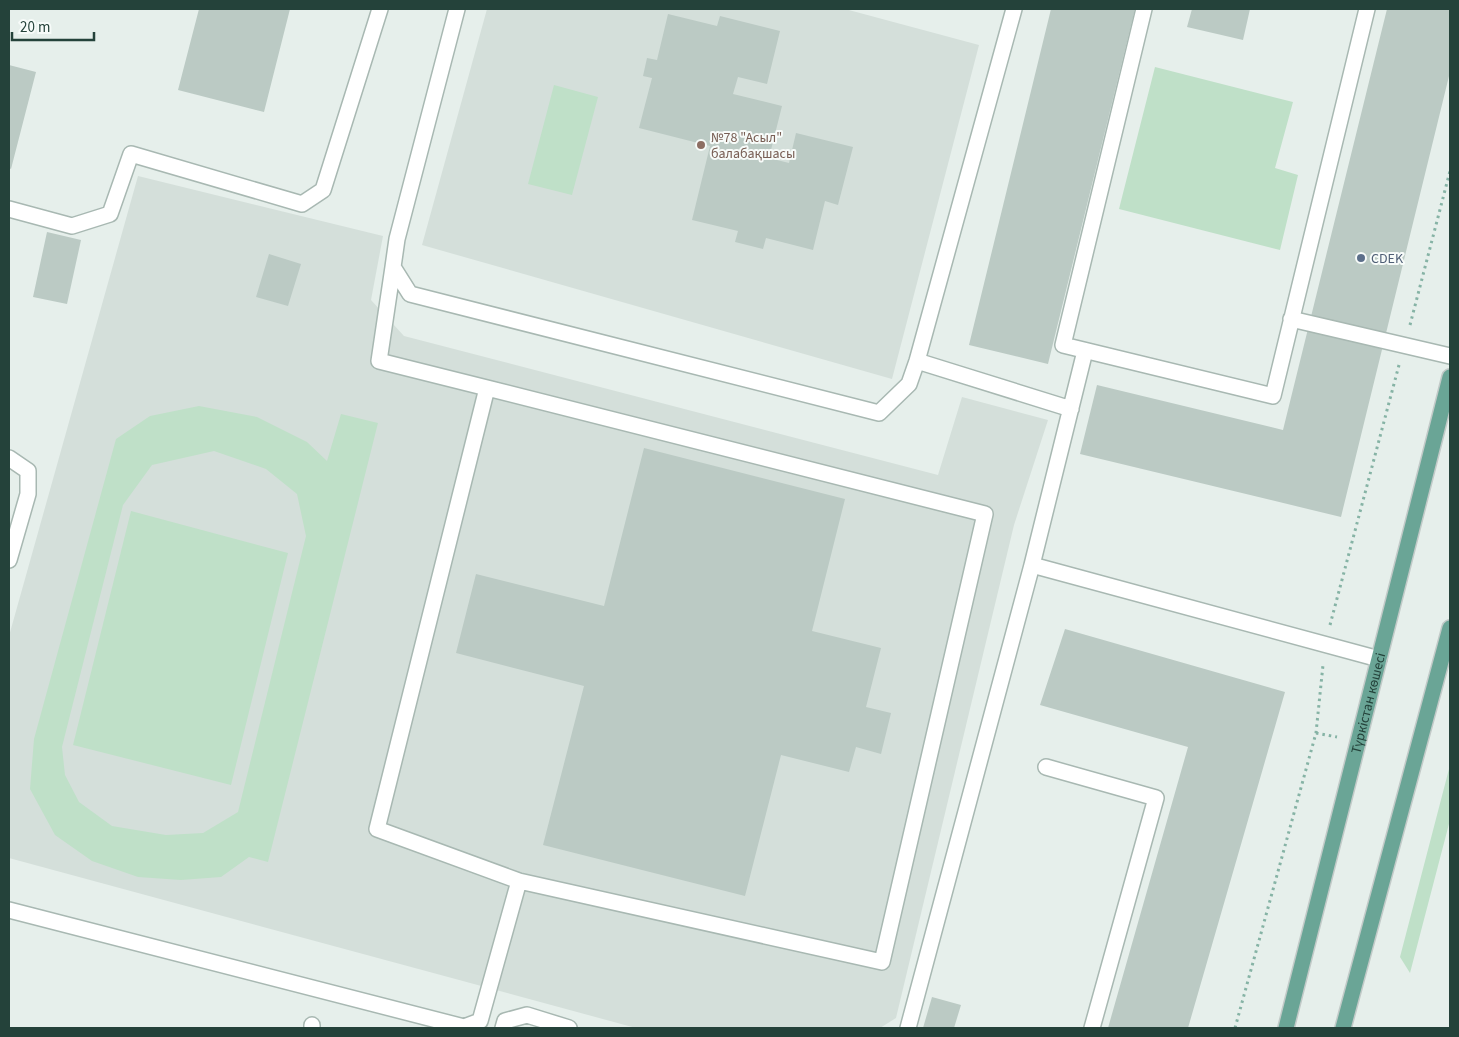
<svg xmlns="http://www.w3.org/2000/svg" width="1459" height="1037" font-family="'Source Sans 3',sans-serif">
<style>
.built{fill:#d4dfda}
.green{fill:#bfe0c8;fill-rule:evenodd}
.building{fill:#bbcac4}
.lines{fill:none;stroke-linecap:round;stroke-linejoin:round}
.minor-casing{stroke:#a8b8b2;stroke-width:18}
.major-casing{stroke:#c2cac8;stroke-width:18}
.path{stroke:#86b3a5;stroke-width:3;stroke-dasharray:2.5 4;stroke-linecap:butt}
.minor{stroke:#fff;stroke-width:15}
.major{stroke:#6aa596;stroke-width:15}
.education-dot{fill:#8d6e63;stroke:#f7fbf9;stroke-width:2}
.service-dot{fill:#5c6f8a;stroke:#f7fbf9;stroke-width:2}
.labels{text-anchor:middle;stroke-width:4;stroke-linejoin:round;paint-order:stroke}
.education-label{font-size:14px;fill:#785e54;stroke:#f7fbf9;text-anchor:start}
.service-label{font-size:14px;fill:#4e5e75;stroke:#f7fbf9;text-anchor:start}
.street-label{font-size:14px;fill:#24423a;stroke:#f7fbf9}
</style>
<rect width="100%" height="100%" fill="#e6efeb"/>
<path class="built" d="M487 9H845L979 45 892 379 422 245Z
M138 176 383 236 371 300 404 336 938 475 962 397 1048 420 1014 525 896 1018 880 1028H636L9 858V636Z"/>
<path class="green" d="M1155 67 1293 102 1275 168 1298 175 1280 250 1119 209Z
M554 85 598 97 572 195 528 184Z
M199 406 257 417 307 442 327 461 341 414 378 423 268 862 249 857 221 877 181 880 138 877 92 861 55 835 30 789 34 739 116 439 150 416ZM214 451 266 469 297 494 306 536 238 812 203 833 166 835 112 826 79 802 65 775 62 747 123 505 152 465Z
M131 511 288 553 231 785 73 745Z
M1449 769 1450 820 1410 973 1400 957Z"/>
<path class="building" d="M199 9H290L264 112 178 90Z
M1051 9H1135L1048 364 969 345Z
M1192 9H1250L1243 40 1187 27Z
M1387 9H1450V72L1341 517 1080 454 1097 385 1283 430Z
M668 14 717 26 720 16 780 31 767 84 738 77 733 94 782 106 769 158 789 163 796 133 853 147 838 205 825 201 813 250 766 238 763 249 735 242 738 231 692 220 710 146 639 128 652 78 643 76 647 58 657 60Z
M9 65 36 72 11 169 9 168Z
M47 232 81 240 67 304 33 297Z
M269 254 301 264 288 306 256 297Z
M644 448 845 499 812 631 881 648 866 707 891 713 881 754 856 747 849 772 781 755 745 896 543 845 584 686 456 653 476 574 604 606Z
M1065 629 1285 692 1188 1028H1108L1188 747 1040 705Z
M932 997 961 1005 954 1028H923Z"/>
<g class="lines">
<g class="minor-casing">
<path id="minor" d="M457 9 397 239 393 267 410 294 879 413 909 384 917 361 1014 9
M1144 9 1063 345 1273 396 1367 9
M9 209 72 226 110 214 131 154 302 204 323 190 380 9
M393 267 379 361 487 388
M1291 319 1450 356
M917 361 1071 409
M487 388 985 514 882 962 519 881 377 829Z
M9 458 28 471V494L9 560
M1032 565 1085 351
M1046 767 1156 798 1092 1028
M9 910 464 1027 480 1021 519 881
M312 1028V1025
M503 1028 505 1021 527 1015 569 1028
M908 1028 1032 565 1379 659"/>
</g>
<g class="major-casing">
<g id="major">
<path id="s1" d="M1286 1028 1450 377"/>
<path d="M1343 1028 1450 628"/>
</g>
</g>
<path class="path" d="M1410 325 1450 171
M1330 625 1399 365
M1316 733 1337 737
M1449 769H1450
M1235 1028 1316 733 1323 665"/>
<use href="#minor" class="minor"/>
<use href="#major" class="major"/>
</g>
<circle class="education-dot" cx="701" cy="145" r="5"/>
<circle class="service-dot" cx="1361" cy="258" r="5"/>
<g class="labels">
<g class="education-label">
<text x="711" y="142">№78 "Асыл"<tspan x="711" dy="16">балабақшасы</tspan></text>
</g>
<g class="service-label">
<text x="1371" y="263">CDEK</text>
</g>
<g class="street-label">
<text dy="5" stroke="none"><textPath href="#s1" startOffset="335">Түркістан көшесі</textPath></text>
</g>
</g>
<rect width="1459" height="1037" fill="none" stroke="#24423a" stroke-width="20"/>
<path d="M12 32v8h82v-8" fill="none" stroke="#24423a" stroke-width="2.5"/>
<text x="20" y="32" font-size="15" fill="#24423a" stroke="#f7fbf9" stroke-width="4" paint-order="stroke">20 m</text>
</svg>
